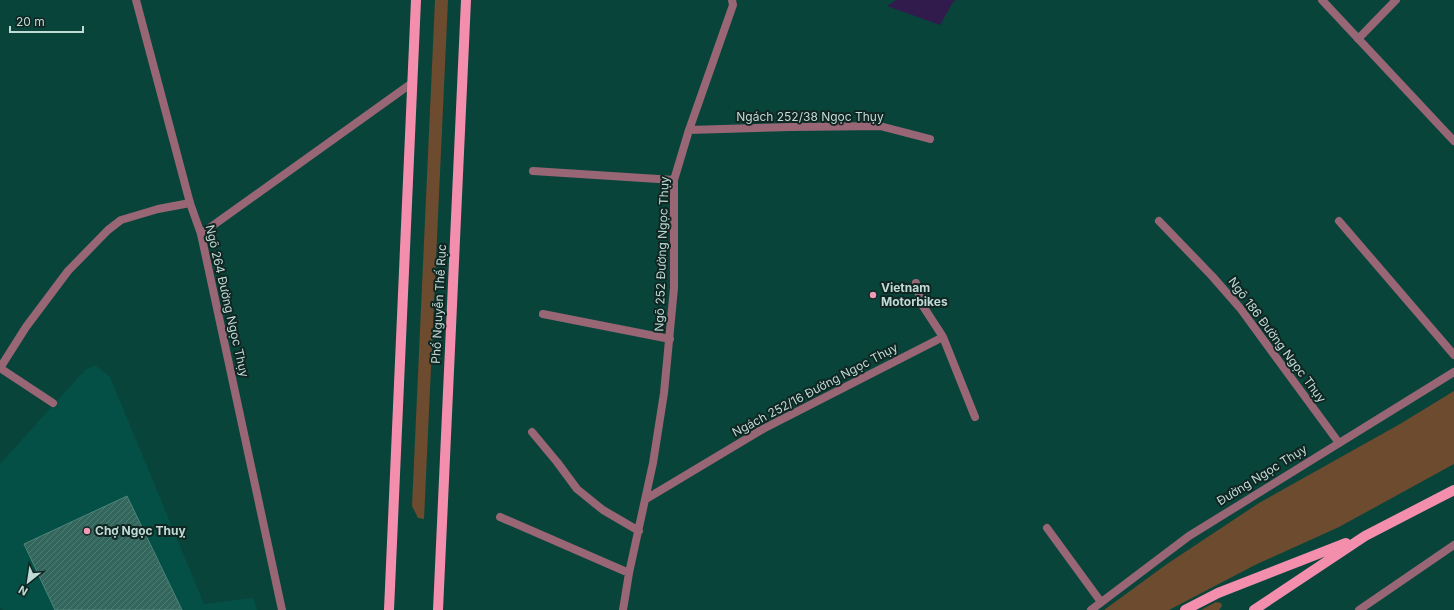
<svg xmlns="http://www.w3.org/2000/svg" width="1454" height="610" font-family="Inter,sans-serif">
<style>
.built{fill:#045046}
.grass{fill:#6d4b2e}
.water{fill:#301b4c}
.building{fill:url(#building-hatch);stroke:#50847a}
.lines{fill:none;stroke-linecap:round;stroke-linejoin:round}
.service{stroke:#986674;stroke-width:8}
.minor{stroke:#986674;stroke-width:8}
.tertiary{stroke:#986674;stroke-width:8}
.primary{stroke:#f38fad;stroke-width:10}
.poi-dot{fill:#f19ab4;stroke:#102622;stroke-width:1.5}
.labels{text-anchor:middle;stroke-width:4;stroke-linejoin:round;paint-order:stroke}
.street-label{font-size:12px;fill:#c0dad5;stroke:#102622}
.poi-label{font-size:12px;font-weight:bold;fill:#c0dad5;stroke:#102622;text-anchor:start}
</style>
<defs>
<pattern id="building-hatch" width="6" height="6" patternUnits="userSpaceOnUse"><rect width="6" height="6" fill="#33675d"/><path d="M-1 1l2-2M0 6l6-6M5 7l2-2" fill="none" stroke="#4f7c73"/></pattern>
</defs>
<rect width="100%" height="100%" fill="#09443b"/>
<path class="built" d="M95 365 110 377 204 604 253 598 257 610H3L0 607V464L85 370Z"/>
<path class="grass" d="M435 0H448L424 519 418 518 412 506Z
M1454 391V464L1339 527 1255 565 1169 610H1104L1167 564 1259 503 1400 424Z
M1216 602 1221 603 1222 606 1219 610H1201Z"/>
<path class="water" d="M896 0H956L953 2 940 25 887 6Z"/>
<path class="building" d="M127 496 182 610H55L24 544Z"/>
<g class="lines">
<path class="service" d="M1322 0 1454 141
M1358 39 1396 0
M689 130 791 127 880 126 930 139
M533 171 674 180
M1159 221 1212 276 1240 308 1339 443
M1339 221 1454 355
M201 234 412 83
M543 314 670 339
M943 337 975 417
M0 368 26 327 68 271 108 230 121 220 158 209 190 203
M0 368 53 403
M532 432 557 462 577 489 603 510 639 531
M646 499 763 429 943 337 921 303 916 283
M500 517 629 573
M1047 528 1101 602
M623 610 629 573 653 463 664 393 674 288V180L689 130 733 5 732 0"/>
<path class="minor" d="M136 0 190 203 201 234 282 610
M1359 610 1454 545"/>
<path class="tertiary" d="M1091 610 1189 536 1454 372"/>
<path class="primary" d="M389 610 416 0
M438 610 466 0
M1185 610 1218 593 1346 543
M1254 610 1365 536 1454 490"/>
</g>
<g class="poi-dot">
<circle cx="873" cy="295" r="4"/>
<circle cx="87" cy="531" r="4"/>
</g>
<g class="labels">
<g class="street-label">
<text x="810" y="121">Ngách 252/38 Ngọc Thụy</text>
<text transform="translate(662 254) rotate(-88)" y="4">Ngõ 252 Đường Ngọc Thụy</text>
<text transform="translate(227 301) rotate(77)" y="4">Ngõ 264 Đường Ngọc Thụy</text>
<text transform="translate(439 304) rotate(-87)" y="4">Phố Nguyễn Thế Rục</text>
<text transform="translate(1277 340) rotate(53)" y="4">Ngõ 186 Đường Ngọc Thụy</text>
<text transform="translate(815 390) rotate(-28)" y="4">Ngách 252/16 Đường Ngọc Thụy</text>
<text transform="translate(1262 475) rotate(-32)" y="4">Đường Ngọc Thụy</text>
</g>
<g class="poi-label">
<text x="881" y="292">Vietnam<tspan x="881" dy="14">Motorbikes</tspan></text>
<text x="95" y="535">Chợ Ngọc Thuỵ</text>
</g>
</g>
<g transform="translate(28 582) rotate(210)" stroke="#102622" stroke-width="3" paint-order="stroke">
<path d="M0-3L7 15L0 10L-7 15Z" fill="#c0dad5"/>
<text y="-6" font-size="11" font-weight="bold" text-anchor="middle" fill="#c0dad5">N</text>
</g>
<path d="M10 26v6h73v-6" fill="none" stroke="#c0dad5" stroke-width="2"/>
<text x="16" y="26" font-size="12" fill="#c0dad5" stroke="#102622" stroke-width="3" paint-order="stroke">20 m</text>
</svg>
